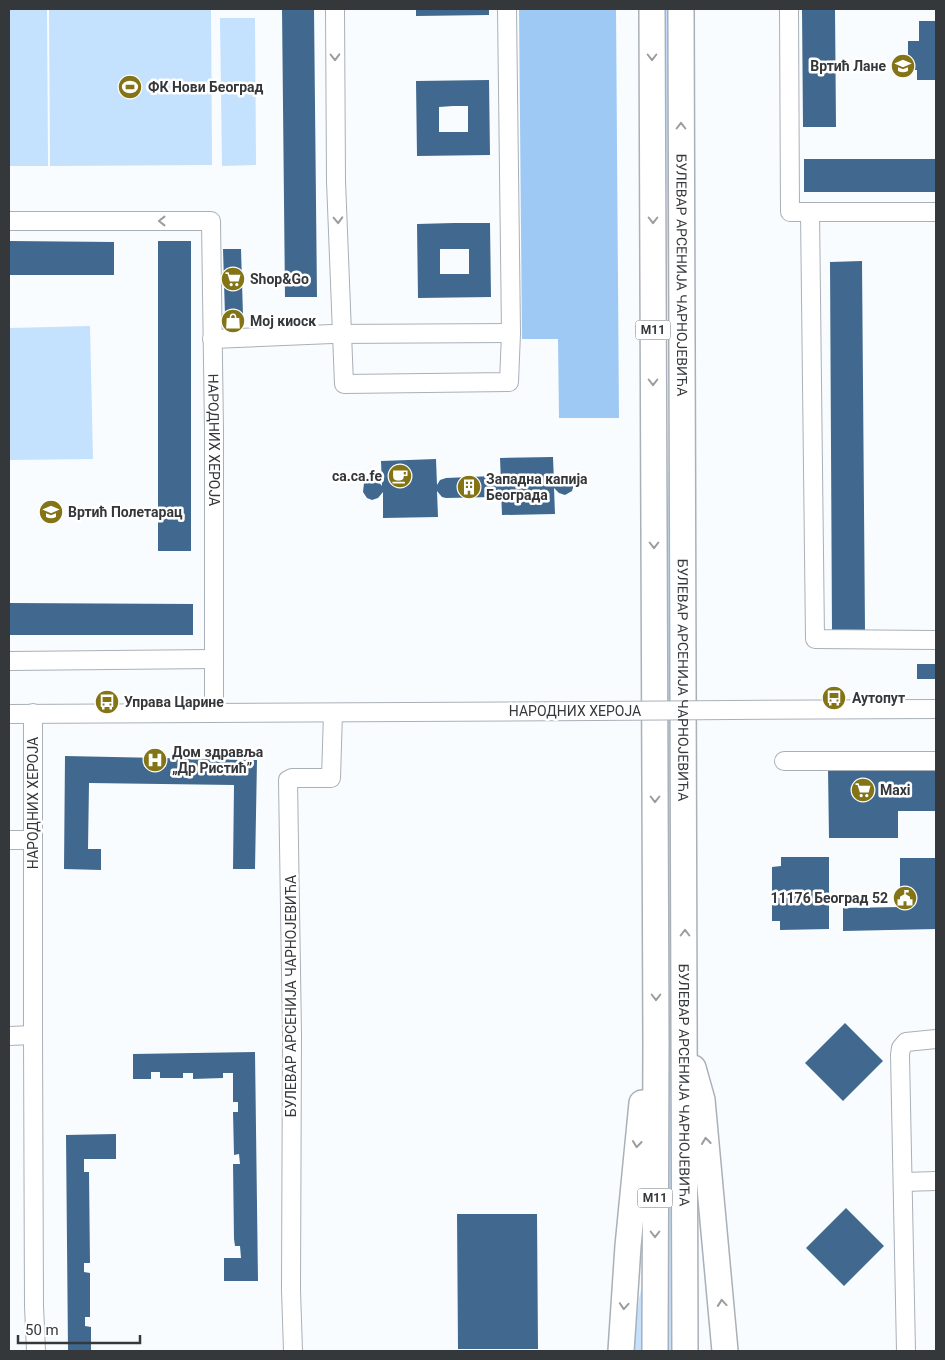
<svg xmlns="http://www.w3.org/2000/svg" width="945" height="1360" font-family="Roboto,sans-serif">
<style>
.green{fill:#c4e1fe}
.forest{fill:#9ec9f4}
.building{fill:#41688f;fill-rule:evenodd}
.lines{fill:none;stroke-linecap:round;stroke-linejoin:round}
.minor-casing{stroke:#a9b0b8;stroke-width:20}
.highway-casing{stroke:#a9b0b8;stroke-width:28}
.minor{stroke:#fff;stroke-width:18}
.highway{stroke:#fff;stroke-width:25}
.minor-bridge-casing{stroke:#a9b0b8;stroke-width:20;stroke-linecap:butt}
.minor-bridge{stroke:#fff;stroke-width:18}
.oneway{stroke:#9a9c9d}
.labels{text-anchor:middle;stroke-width:5;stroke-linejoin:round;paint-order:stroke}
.shield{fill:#fff;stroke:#727476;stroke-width:1}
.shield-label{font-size:12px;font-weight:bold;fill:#35383b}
.poi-label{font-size:14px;font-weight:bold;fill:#35383b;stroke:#fff;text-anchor:start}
.street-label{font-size:14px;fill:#35383b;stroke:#fff}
</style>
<rect width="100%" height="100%" fill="#f8fcff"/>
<path class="green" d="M9 9H47L48 166H9Z
M49 9H211L212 165 50 166Z
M665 9H677L678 1351H667L666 646 669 419Z
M220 18H255L256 165 222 166Z
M90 326 93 459 9 460V328Z
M648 1259 647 1351H633L639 1299Z"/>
<path class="forest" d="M519 9H616L619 418H559L558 339H522Z"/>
<path class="building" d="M282 9H314L317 297H285Z
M416 9H489V15L416 16Z
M802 9H835L836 127H803Z
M919 21H936V80H917V70H908V41H919Z
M489 80 490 155 417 156 416 81ZM453 106H468V132H439V107Z
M804 159H936V192H804Z
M454 223H490L491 297 418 298 417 224ZM440 249H469V274H440Z
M9 241 114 242V275H9Z
M158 241H191V551H158Z
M223 249H241L243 315H225Z
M862 261 865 631H832L830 262Z
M228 318H239V325H228Z
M553 457 554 482 558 476 565 475 571 478 574 484 572 491 565 495 559 493 554 488 555 514 502 515 501 489 499 494 494 497 446 498 442 497 437 491 438 517 383 518V492L378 498 372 500 367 498 363 492 364 483 369 480 378 481 382 486 381 461 436 459 437 485 440 480 446 478 493 476 498 479 501 483 500 458Z
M9 603 193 604V635H9Z
M917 664H936V679H917Z
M65 756 257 760 255 869H233L234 785 89 783 88 849H101V870L64 869Z
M936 768V811H898V838H829L828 769Z
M781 857H829V929L780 930V921H772V867L781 866Z
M900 858H936V929L843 931V908L900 907Z
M845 1023 883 1061 843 1101 805 1063Z
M255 1052 258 1281H224V1258H241L240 1246H235L234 1239 233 1164H240L239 1154 234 1155 233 1112H238V1102H233V1073H223V1078L193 1079V1073H183V1078H160V1072H151V1079H133V1054Z
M116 1134V1159H84V1172H89L90 1263H84V1272L90 1273V1317H85V1326L91 1327V1351H68L66 1135Z
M846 1208 884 1246 844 1286 806 1248Z
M457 1214H537L538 1349H458Z"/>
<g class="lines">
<g class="minor-casing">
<g id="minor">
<path d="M335 9 336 181 344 384 509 382 511 333 507 9"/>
<path d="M789 9 790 212H936"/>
<path d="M810 212 815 639 936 640"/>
<path id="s1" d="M9 221H211L214 430V713"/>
<path d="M212 339 332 334 511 333"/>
<path d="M9 661 214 659"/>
<path d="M733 710 936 709"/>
<path d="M33 713V1035L34 1306 36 1351"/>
<path d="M9 714 594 711"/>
<path d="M784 761H936"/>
<path d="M9 840H33"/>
<path d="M9 1036 33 1035"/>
<path d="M903 1182 936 1181"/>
<path d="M293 1351 291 1290 292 1035 288 780 292 778H331L333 713"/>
<path d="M906 1351 900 1055 901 1048 906 1042 936 1039"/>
</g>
</g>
<g class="highway-casing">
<g id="highway">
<path d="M652 9 656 1045 655 1351"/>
<path id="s2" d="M681 9 685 1351"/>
<path d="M693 1068 702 1100 725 1351"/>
<path d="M621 1351 628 1246 642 1103"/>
</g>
</g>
<use href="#minor" class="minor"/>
<use href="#highway" class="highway"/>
<g class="minor-bridge-casing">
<path id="minor-bridge" d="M594 711 733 710"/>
</g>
<use href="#minor-bridge" class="minor-bridge"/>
</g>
<defs><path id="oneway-chevron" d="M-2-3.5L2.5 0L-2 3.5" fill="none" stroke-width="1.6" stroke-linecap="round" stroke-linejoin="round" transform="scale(1.25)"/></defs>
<g class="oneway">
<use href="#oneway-chevron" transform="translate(335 57) rotate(89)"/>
<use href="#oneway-chevron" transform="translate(652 57) rotate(90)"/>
<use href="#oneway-chevron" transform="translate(681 126) rotate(-90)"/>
<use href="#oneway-chevron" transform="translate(338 220) rotate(88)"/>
<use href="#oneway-chevron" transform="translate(653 220) rotate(90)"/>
<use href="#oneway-chevron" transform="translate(162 221) rotate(-180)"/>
<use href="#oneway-chevron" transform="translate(653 382) rotate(90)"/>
<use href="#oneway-chevron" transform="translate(654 545) rotate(90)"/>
<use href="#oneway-chevron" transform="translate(655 799) rotate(90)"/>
<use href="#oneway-chevron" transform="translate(685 933) rotate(-90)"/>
<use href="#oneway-chevron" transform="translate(656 997) rotate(90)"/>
<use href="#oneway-chevron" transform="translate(706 1141) rotate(-96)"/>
<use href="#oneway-chevron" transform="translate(637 1144) rotate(96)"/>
<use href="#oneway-chevron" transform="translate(655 1234) rotate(90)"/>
<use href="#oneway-chevron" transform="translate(722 1303) rotate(-95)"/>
<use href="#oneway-chevron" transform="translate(624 1306) rotate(94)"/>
</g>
<defs>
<g id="school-disc" transform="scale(1.25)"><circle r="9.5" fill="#837416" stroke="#fff"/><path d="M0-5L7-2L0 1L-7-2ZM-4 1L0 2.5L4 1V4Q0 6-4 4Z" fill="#fff"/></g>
<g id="stadium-disc" transform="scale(1.25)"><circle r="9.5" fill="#837416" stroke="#fff"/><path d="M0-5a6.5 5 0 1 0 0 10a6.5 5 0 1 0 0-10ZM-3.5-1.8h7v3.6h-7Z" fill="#fff"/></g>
<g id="supermarket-disc" transform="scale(1.25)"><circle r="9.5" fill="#837416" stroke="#fff"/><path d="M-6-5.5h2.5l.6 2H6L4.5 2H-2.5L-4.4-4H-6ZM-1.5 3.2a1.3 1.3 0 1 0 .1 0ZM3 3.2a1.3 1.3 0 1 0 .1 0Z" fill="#fff"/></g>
<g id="shop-disc" transform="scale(1.25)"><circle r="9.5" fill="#837416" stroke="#fff"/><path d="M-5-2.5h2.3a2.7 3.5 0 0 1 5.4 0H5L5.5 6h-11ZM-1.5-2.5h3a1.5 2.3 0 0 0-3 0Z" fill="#fff"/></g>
<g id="cafe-disc" transform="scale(1.25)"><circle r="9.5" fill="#837416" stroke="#fff"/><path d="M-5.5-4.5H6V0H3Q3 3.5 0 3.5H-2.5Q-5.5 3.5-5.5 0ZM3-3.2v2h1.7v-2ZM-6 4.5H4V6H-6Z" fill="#fff"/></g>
<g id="building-disc" transform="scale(1.25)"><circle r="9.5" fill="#837416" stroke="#fff"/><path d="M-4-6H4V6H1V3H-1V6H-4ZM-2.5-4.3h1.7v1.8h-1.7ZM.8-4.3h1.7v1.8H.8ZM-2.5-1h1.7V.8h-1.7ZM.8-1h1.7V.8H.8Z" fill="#fff"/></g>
<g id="bus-disc" transform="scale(1.25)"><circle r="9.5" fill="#837416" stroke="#fff"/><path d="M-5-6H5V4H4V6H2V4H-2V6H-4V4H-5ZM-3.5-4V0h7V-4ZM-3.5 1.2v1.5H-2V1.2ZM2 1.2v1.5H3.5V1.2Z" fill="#fff"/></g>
<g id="hospital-disc" transform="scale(1.25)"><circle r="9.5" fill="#837416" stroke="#fff"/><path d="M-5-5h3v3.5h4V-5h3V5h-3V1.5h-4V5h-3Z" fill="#fff"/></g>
<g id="civic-disc" transform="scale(1.25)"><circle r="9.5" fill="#837416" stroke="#fff"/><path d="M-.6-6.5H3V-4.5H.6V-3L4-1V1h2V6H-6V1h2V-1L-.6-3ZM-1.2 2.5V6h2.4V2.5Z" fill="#fff"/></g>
</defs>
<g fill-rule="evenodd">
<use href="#school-disc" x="903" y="66"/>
<use href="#stadium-disc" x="130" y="87"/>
<use href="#supermarket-disc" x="233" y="279"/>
<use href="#shop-disc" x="233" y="321"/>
<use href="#cafe-disc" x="400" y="476"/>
<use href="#building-disc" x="469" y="487"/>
<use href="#school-disc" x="51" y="512"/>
<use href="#bus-disc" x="834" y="698"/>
<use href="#bus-disc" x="107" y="702"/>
<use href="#hospital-disc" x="155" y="760"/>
<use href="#supermarket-disc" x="863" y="790"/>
<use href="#civic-disc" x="905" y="898"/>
</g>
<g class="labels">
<g class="shield">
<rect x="635.5" y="320.5" width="35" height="19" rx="4"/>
<rect x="637.5" y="1188.5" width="35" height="19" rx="4"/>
</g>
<g class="shield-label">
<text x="653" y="334">M11</text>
<text x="655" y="1202">M11</text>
</g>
<g class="poi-label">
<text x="886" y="71" text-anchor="end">Вртић Лане</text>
<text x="148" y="92">ФК Нови Београд</text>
<text x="250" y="284">Shop&amp;Go</text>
<text x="250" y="326">Мој киоск</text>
<text x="382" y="481" text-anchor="end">ca.ca.fe</text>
<text x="486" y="484">Западна капија<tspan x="486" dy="16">Београда</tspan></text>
<text x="68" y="517">Вртић Полетарац</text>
<text x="852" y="703">Аутопут</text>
<text x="124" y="707">Управа Царине</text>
<text x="172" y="757">Дом здравља<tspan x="172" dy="16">„Др Ристић”</tspan></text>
<text x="880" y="795">Maxi</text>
<text x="888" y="903" text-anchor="end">11176 Београд 52</text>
</g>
<g class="street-label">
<text dy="5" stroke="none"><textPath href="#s2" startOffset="266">БУЛЕВАР АРСЕНИЈА ЧАРНОЈЕВИЋА</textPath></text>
<text dy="5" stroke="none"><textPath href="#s1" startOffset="421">НАРОДНИХ ХЕРОЈА</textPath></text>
<text dy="5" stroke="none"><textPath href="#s2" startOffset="671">БУЛЕВАР АРСЕНИЈА ЧАРНОЈЕВИЋА</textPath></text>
<text x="575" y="716">НАРОДНИХ ХЕРОЈА</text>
<text transform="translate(33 803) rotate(-90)" y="5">НАРОДНИХ ХЕРОЈА</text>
<text transform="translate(291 996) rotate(-90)" y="5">БУЛЕВАР АРСЕНИЈА ЧАРНОЈЕВИЋА</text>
<text dy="5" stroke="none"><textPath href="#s2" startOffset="1076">БУЛЕВАР АРСЕНИЈА ЧАРНОЈЕВИЋА</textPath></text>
</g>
</g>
<rect width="945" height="1360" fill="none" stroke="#35383b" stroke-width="20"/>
<path d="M18 1335v8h122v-8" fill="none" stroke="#35383b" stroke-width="2.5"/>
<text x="25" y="1335" font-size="15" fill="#35383b" stroke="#ffffff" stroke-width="4" paint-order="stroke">50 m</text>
</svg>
